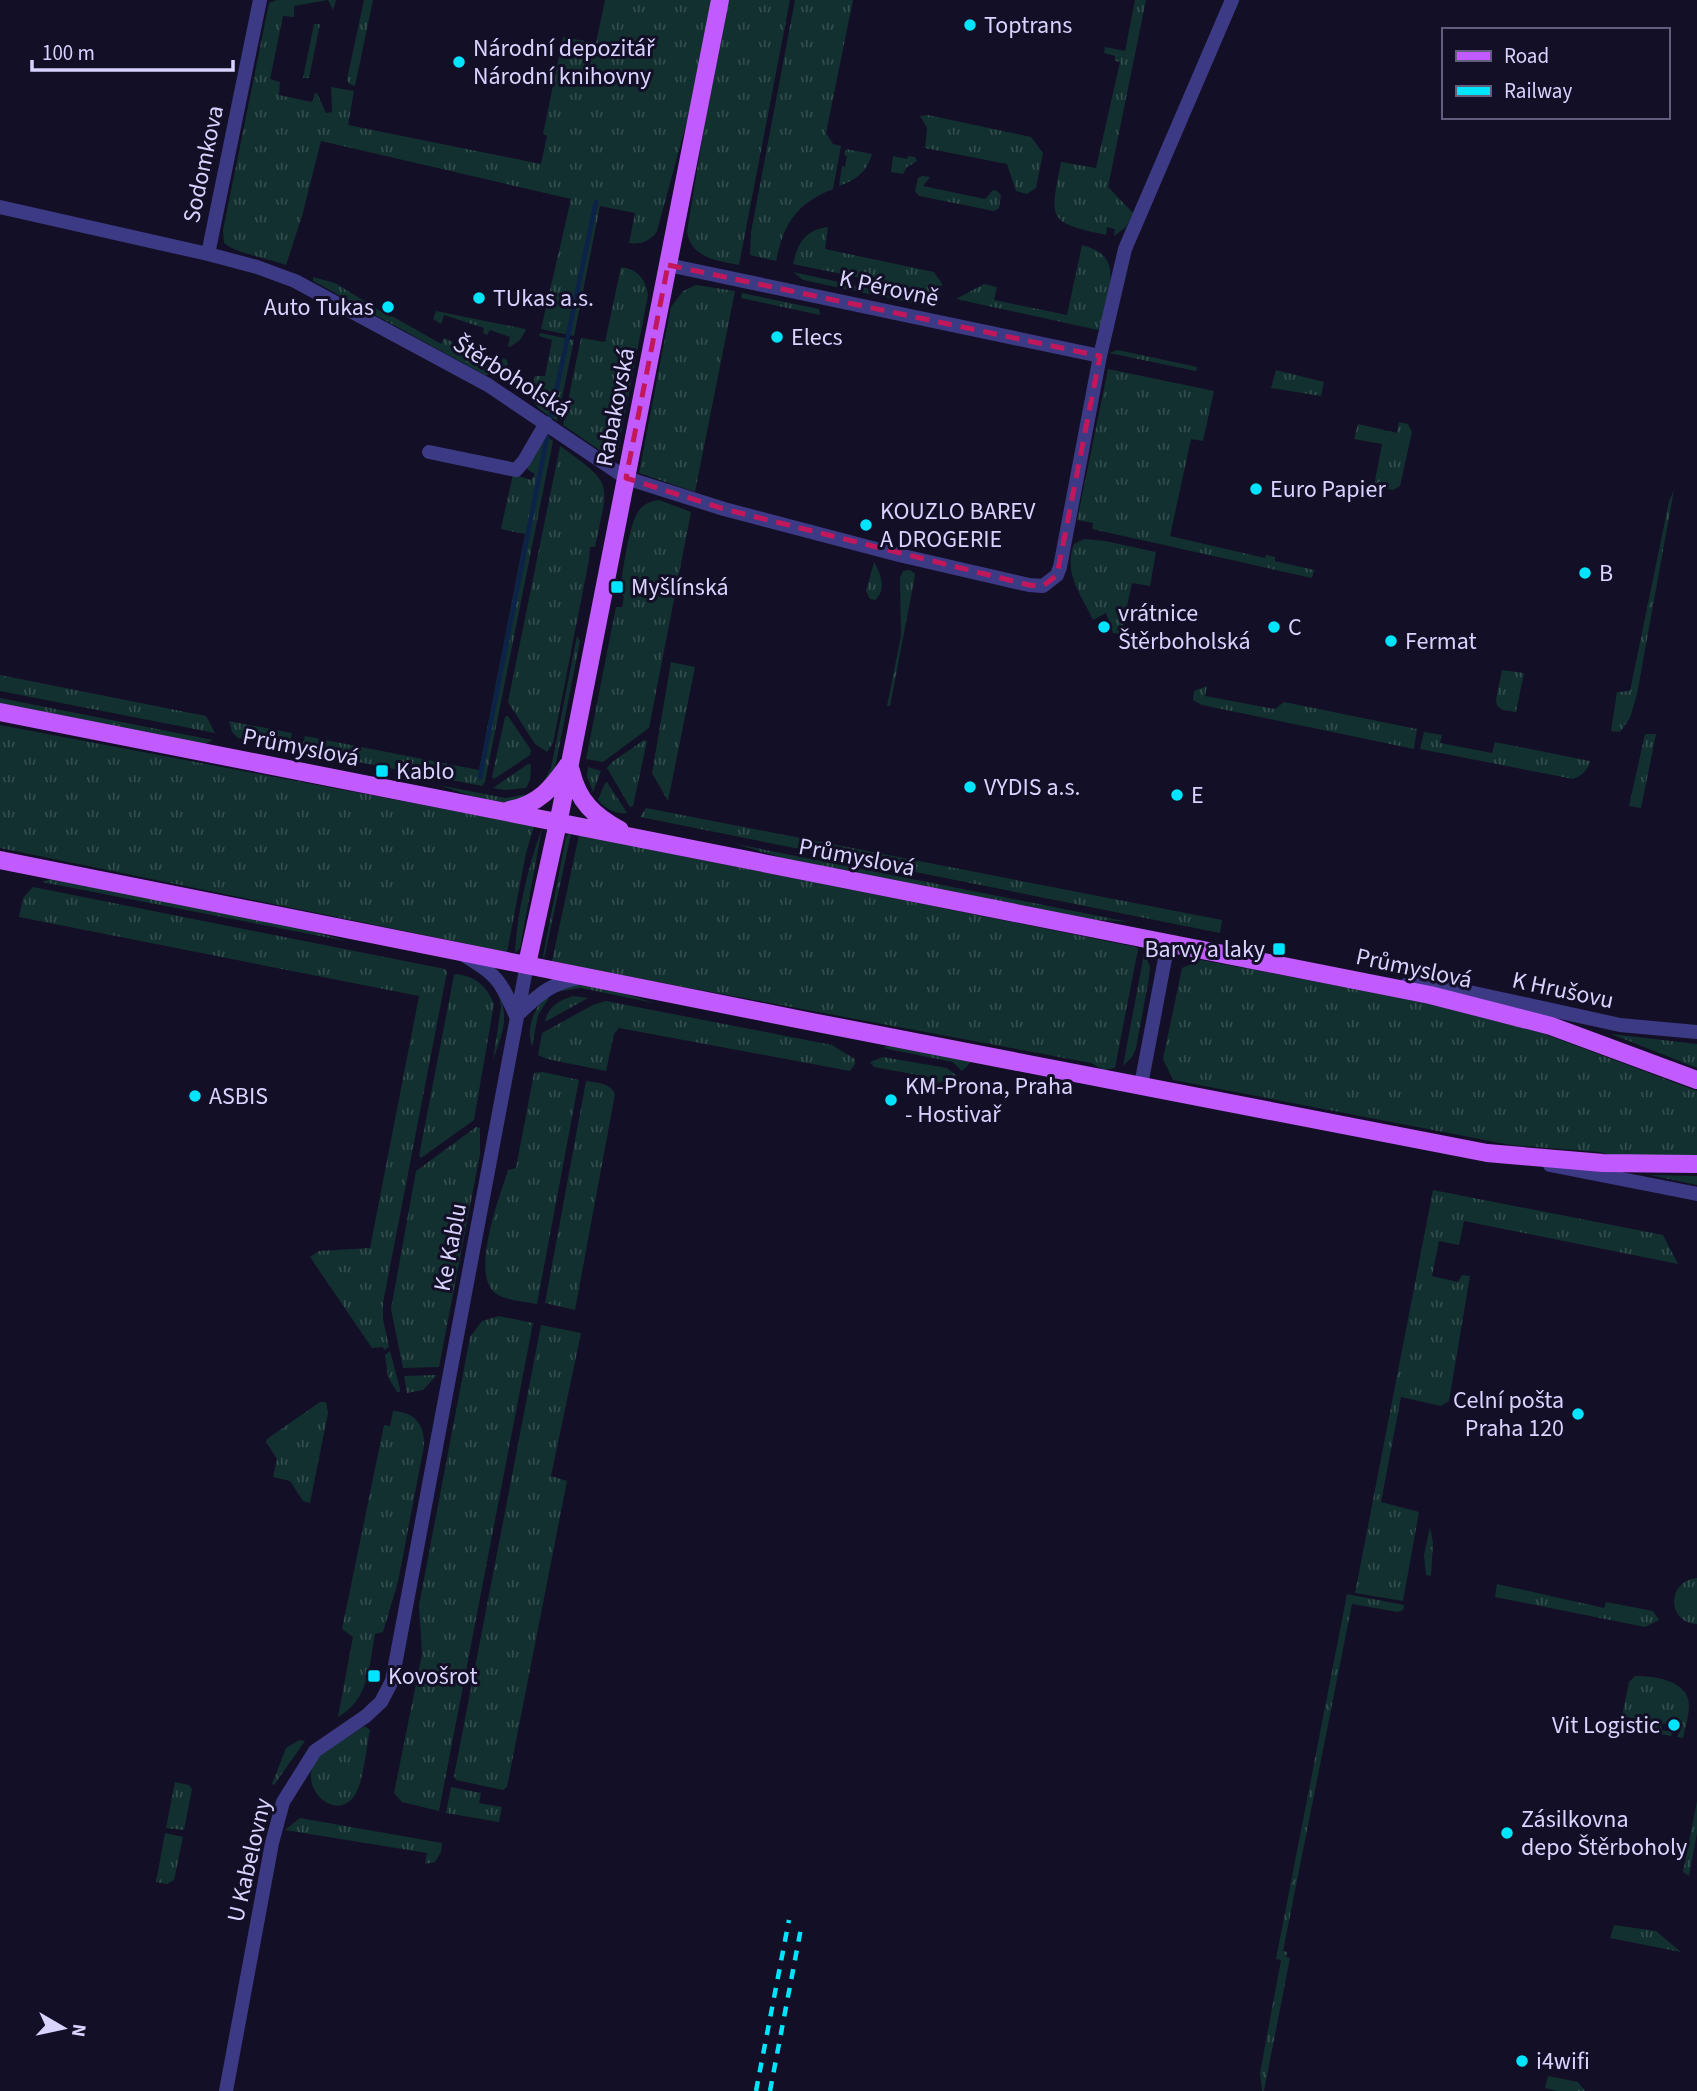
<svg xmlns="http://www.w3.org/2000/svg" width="1697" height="2091" font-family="'Source Sans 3',sans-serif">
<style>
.grass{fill:url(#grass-tufts)}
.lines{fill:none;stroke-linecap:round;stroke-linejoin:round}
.stream{stroke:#0c2248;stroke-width:4.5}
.minor{stroke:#3d3a85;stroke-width:14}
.major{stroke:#c25bff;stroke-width:18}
.rail{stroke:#00e5ff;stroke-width:4.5;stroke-dasharray:10 9;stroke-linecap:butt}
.marked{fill:none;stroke:#c2185b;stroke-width:5;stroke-dasharray:14 9;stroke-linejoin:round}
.poi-dot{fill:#00e5ff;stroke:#130f26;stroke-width:2.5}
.labels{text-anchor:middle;stroke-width:6;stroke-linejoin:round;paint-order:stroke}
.poi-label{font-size:24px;fill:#d9d4ff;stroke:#130f26;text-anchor:start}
.street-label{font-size:24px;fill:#d9d4ff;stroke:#130f26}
</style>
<defs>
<pattern id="grass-tufts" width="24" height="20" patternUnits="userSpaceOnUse" patternTransform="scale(1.75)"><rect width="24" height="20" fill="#12302f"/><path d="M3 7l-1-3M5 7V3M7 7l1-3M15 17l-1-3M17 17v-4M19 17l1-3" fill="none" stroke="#344d4e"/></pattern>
</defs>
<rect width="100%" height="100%" fill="#130f26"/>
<path class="grass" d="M328 0 294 6V17L283 16 270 79 280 82 279 95 312 102 315 93H317L326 113 332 112 331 87 354 91 348 125 541 164 547 136 543 134 563 37 596 43 605 0H712L688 117 657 231C651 241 640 245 629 243L635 213 600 206 574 336 541 329 571 199 321 141 302 216 286 265C270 259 235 253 224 243L223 230 269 3 277 0H336L333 10Z
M364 0H373L355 86 349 84 347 79Z
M729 0H790L739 265C718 261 691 258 687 232L705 121Z
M795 0H853L826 133 833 144 841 146 833 189C796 204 784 223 776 261L750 255 751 232Z
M1135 0H1146L1108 187 1133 213 1126 227 1114 236 1115 229 1107 227 1106 235C1046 222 1050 220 1061 162L1096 168 1120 62 1115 61V56L1104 53 1105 47 1125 51Z
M314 24H320L309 78H303Z
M928 115 1031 137 1043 153 1036 188 1027 194 1016 191 1007 164 925 148 927 128 920 116Z
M846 149 872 154C867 172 856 180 839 186L842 166 845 167 847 156 844 155Z
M893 156 907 159 908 156 915 157 917 161 907 167 903 174 891 172Z
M922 176 930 177 923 186 985 199 993 190 997 191 1001 195 999 208 994 211 919 196 915 191 918 178Z
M828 227 825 249 934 272 942 284 939 294 793 264C798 243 805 230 828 227Z
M1082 245C1116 254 1113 273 1106 303 1104 312 1103 322 1098 330L956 299 984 284 997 287 994 300 1067 315Z
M621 267C637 269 646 279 648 295L618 450 605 454 563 425 581 338 605 342Z
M793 272 935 303 926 306 803 280Z
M313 277 335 283 390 317 392 316 441 344 444 338 453 342 450 347 456 350 459 345 463 355 500 368 503 358 507 360 508 365 497 374 485 375 313 281Z
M696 285 735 291 695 492 639 473 671 307 683 291Z
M742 293 819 309 820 315 741 298Z
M436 311 525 329 526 330 520 340 510 347 508 346 510 337 490 330 487 335 483 333 484 328 444 315 441 324 433 319Z
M540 333 574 340 557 421C536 407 526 403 535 376H545L552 340 539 336Z
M1118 350 1197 367 1196 371 1109 353Z
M1108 369 1214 391 1203 441 1191 439 1170 536 1265 558 1266 555 1275 557V561L1314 570 1312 578 1092 529 1093 523 1077 520Z
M1276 370 1324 382 1321 396 1271 388Z
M1399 422 1408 424 1412 432 1400 486 1393 490 1374 486 1382 444 1354 439 1358 424 1397 433Z
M546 436 553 441 485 782 482 786 301 751 305 736 479 770 525 534 501 529 513 474 531 480 535 474 528 470 527 467Z
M560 446C616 486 608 482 595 547H590L589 560 553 743 547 752 535 744 508 702Z
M1674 490 1637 694 1630 718 1620 732 1611 731 1617 692 1630 691 1669 501Z
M659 500 691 512 649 728 603 762 586 759 616 607H622L624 596 619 594C623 574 628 523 640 509 645 503 652 501 659 500Z
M1084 539 1105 541 1156 552 1150 586 1132 583 1121 634 1113 633 1106 613 1093 620C1081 594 1063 573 1074 544Z
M874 562C881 574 887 590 875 600L870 599 866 591Z
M910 570 915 574 914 581 890 706H887L901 636 900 578 903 571Z
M577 636 580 641 556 763 554 770 543 783 551 768Z
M671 662 695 667 668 801 652 773Z
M1502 670 1524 673 1516 712 1503 710 1497 706 1496 699Z
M0 675 206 716 215 733 0 691Z
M1207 686 1205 696 1275 709 1284 702 1417 729 1414 749 1202 705 1193 700 1194 691Z
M0 698 213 740 205 744 0 704Z
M508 716 531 750 530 755 494 779 492 777 505 717Z
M229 721 292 733 289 748 238 738 232 732Z
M0 725 534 826 526 853 507 952 0 848Z
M1424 732 1442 735 1440 743 1492 753 1495 742 1590 761C1588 770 1582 776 1573 779L1420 749Z
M1645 734H1656L1641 808 1629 806Z
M644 740 647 741 633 806 630 807 607 768 612 762Z
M528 764 531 765 530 780 526 788 504 790 493 788Z
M588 767 601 771 593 792 587 776Z
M607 782 627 813C616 815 605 808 598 800L605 783Z
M439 785 505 798 530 794 532 796 504 803 477 798Z
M646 808 1222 920 1220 933 640 817Z
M542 828 520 948 515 953C517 912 528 867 542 828Z
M569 834H571L544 959 543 956 566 837Z
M579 835 1136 947 1138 949 1115 1068 1104 1070 1091 1063 647 980 552 961Z
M736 844 1129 922 1085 919 786 859Z
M51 879 294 926 346 941 42 882Z
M33 887 445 969 447 972 383 1303V1319L389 1347 384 1350 383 1347 372 1348 310 1257 319 1251 370 1248 419 996 19 917 23 898Z
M1144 954 1150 966 1149 978 1136 1048 1132 1057 1123 1066Z
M1201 960 1415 1000 1542 1033 1697 1091V1157L1612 1156 1599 1152 1511 1145 1173 1080 1163 1059 1182 968Z
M457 974C476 977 487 986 494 1004L474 1120 421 1158 419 1156 454 975Z
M571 984 607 988 654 1003 581 988 556 992Z
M499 995C510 1018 501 1037 493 1060L501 1007Z
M548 995 549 998 538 1015 532 1047C526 1028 533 1009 548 995Z
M573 996 588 998 545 1022C547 1007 560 1000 573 996Z
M606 1001 832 1045 855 1059V1064L850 1071 619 1028 614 1034 606 1071 547 1059 538 1055 542 1033 593 1005Z
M1611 1034 1697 1044V1068Z
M889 1046 973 1060 962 1071 953 1062 883 1048Z
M883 1057 947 1068 957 1076 936 1084 924 1085 929 1077 874 1067 870 1062Z
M543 1072 579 1080 537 1304C524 1301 505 1301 494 1292 471 1271 500 1196 508 1170L516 1168 534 1073Z
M586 1081C598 1083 610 1083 615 1094L575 1310 545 1303Z
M476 1127 480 1128V1154L439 1367 403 1368 391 1309 416 1171Z
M1650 1175 1697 1176V1185Z
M1433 1190 1663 1235 1678 1264 1464 1221 1459 1245 1439 1241 1432 1276 1458 1282 1462 1275 1470 1276 1449 1401 1441 1406 1401 1397 1381 1502 1419 1512 1403 1601 1355 1593Z
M499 1316 533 1323 439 1811 402 1802 394 1793 422 1654 419 1605 470 1337 482 1321Z
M541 1325 581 1333 551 1476 567 1481 507 1787 503 1790 456 1780 454 1776Z
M390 1351 400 1389V1392H397L388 1377 385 1355Z
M437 1375 423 1390 407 1393 404 1376Z
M320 1402H326L328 1413 310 1503 303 1501 290 1481 273 1477 277 1459 266 1442 267 1439Z
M393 1411C415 1412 425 1425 424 1446L398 1582 383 1632 375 1634C369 1666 369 1700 338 1717L353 1637 342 1629 384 1425 390 1426Z
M1430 1527 1433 1543 1431 1576 1426 1575 1424 1555Z
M1697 1578V1624C1666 1622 1667 1581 1697 1578Z
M1497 1584 1604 1608 1606 1602 1653 1611 1659 1620 1645 1627 1495 1597Z
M1347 1594 1404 1605 1403 1610 1398 1612 1352 1604 1283 1951 1287 1952 1286 1957 1290 1958 1264 2091H1262L1260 2073 1281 1960 1276 1959Z
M1635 1676C1654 1676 1688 1680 1689 1705 1689 1716 1685 1728 1683 1738L1677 1737 1681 1729C1678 1724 1665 1722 1661 1725L1662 1730 1672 1732 1671 1736 1646 1731 1647 1721 1622 1716 1629 1682Z
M365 1726 370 1730C366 1748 364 1780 355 1795 336 1824 297 1787 316 1761 325 1749 351 1735 365 1726Z
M299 1740 305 1741 274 1785 272 1784 286 1748Z
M175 1782 189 1785 192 1789 184 1830 166 1828Z
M451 1787 481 1793 479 1803 502 1807 499 1822 446 1813Z
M1697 1801V1833L1689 1876 1683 1872Z
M300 1818 442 1843 441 1852 435 1862 425 1864 427 1853 285 1830Z
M165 1833 183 1837 174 1880 167 1884 156 1882Z
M1614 1925 1656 1931 1681 1952 1610 1938Z
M1548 2076 1578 2082 1585 2091H1557L1545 2088Z"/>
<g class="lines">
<path class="stream" d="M551 416 596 202
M480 777 547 437"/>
<path class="minor" d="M0 207 208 254 257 267 295 281 488 385 626 478 724 509 899 555 1029 585 1043 586 1057 575 1060 567 1100 356 1125 249 1232 0
M208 254 260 0
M668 265 1100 356
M429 452 516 470 524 461 546 423
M465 956C498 975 501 982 516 1016
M1406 985H1437L1620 1025 1697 1032
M516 1016C538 996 548 984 579 978
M1141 1085 1168 943
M1550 1165 1697 1194
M226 2091 272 1843 283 1802 315 1751 366 1716 381 1702 392 1681 527 964"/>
<path class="major" d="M0 712 1430 995 1551 1026 1697 1080
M571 771C578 801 594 816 620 830
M509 810C538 805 552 788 568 765
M0 860 807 1021 1487 1153 1603 1163 1697 1164
M527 964 561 809 720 0"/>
<path class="rail" d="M756 2091 789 1920
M770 2091 802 1923"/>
</g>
<path class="marked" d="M668 265 1100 356 1057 575 1043 586 1029 585 724 509 626 478Z"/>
<g class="poi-dot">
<circle cx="970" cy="25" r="7"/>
<circle cx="459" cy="62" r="7"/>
<circle cx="479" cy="298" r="7"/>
<circle cx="388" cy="307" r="7"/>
<circle cx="777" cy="337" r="7"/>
<circle cx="1256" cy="489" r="7"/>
<circle cx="866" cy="525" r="7"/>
<circle cx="1585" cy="573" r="7"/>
<rect x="610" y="580" width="14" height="14" rx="3.5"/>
<circle cx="1104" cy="627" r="7"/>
<circle cx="1274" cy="627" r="7"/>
<circle cx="1391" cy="641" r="7"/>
<rect x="375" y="764" width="14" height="14" rx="3.5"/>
<circle cx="970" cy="787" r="7"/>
<circle cx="1177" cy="795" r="7"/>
<rect x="1272" y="942" width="14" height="14" rx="3.5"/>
<circle cx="195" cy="1096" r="7"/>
<circle cx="891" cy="1100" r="7"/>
<circle cx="1578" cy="1414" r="7"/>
<rect x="367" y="1669" width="14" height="14" rx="3.5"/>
<circle cx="1674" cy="1725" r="7"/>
<circle cx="1507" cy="1833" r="7"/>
<circle cx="1522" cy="2061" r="7"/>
</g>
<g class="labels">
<g class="poi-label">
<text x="984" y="33">Toptrans</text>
<text x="473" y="56">Národní depozitář<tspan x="473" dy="28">Národní knihovny</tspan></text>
<text x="493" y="306">TUkas a.s.</text>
<text x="374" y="315" text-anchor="end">Auto Tukas</text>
<text x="791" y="345">Elecs</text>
<text x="1270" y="497">Euro Papier</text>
<text x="880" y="519">KOUZLO BAREV<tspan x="880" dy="28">A DROGERIE</tspan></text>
<text x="1599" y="581">B</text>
<text x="631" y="595">Myšlínská</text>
<text x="1118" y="621">vrátnice<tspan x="1118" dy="28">Štěrboholská</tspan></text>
<text x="1288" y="635">C</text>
<text x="1405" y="649">Fermat</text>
<text x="396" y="779">Kablo</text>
<text x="984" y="795">VYDIS a.s.</text>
<text x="1191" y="803">E</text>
<text x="1265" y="957" text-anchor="end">Barvy a laky</text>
<text x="905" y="1094">KM-Prona, Praha<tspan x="905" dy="28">- Hostivař</tspan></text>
<text x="209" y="1104">ASBIS</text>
<text x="1564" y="1408" text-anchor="end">Celní pošta<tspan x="1564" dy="28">Praha 120</tspan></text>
<text x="388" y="1684">Kovošrot</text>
<text x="1660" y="1733" text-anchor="end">Vit Logistic</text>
<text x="1521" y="1827">Zásilkovna<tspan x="1521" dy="28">depo Štěrboholy</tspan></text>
<text x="1536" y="2069">i4wifi</text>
</g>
<g class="street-label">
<text transform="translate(203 164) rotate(-78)" y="8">Sodomkova</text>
<text transform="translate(889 288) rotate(12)" y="8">K Pérovně</text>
<text transform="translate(512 376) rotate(32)" y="8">Štěrboholská</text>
<text transform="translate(615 407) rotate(-79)" y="8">Rabakovská</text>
<text transform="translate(301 747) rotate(11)" y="8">Průmyslová</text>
<text transform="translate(857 857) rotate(11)" y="8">Průmyslová</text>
<text transform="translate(1414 968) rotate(12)" y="8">Průmyslová</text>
<text transform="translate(1563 990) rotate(12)" y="8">K Hrušovu</text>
<text transform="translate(450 1247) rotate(-79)" y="8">Ke Kablu</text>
<text transform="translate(249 1860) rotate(-77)" y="8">U Kabelovny</text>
</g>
</g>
<rect x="1442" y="28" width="228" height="91" fill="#130f26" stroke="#625e7d" stroke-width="2"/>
<rect x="1456" y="51" width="35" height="10" fill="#c25bff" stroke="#625e7d" stroke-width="2"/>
<text x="1504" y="63" font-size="21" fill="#d9d4ff">Road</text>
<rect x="1456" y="86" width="35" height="10" fill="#00e5ff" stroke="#625e7d" stroke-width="2"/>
<text x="1504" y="98" font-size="21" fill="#d9d4ff">Railway</text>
<g transform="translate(63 2028) rotate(99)" stroke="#130f26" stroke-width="5" paint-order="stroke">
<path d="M0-5L12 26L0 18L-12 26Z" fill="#d9d4ff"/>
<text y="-10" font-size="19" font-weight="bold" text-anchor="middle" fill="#d9d4ff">N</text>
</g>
<path d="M32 60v10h201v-10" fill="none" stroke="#d9d4ff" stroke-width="3.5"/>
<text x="42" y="60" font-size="21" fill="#d9d4ff" stroke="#130f26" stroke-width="5" paint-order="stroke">100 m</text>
</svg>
